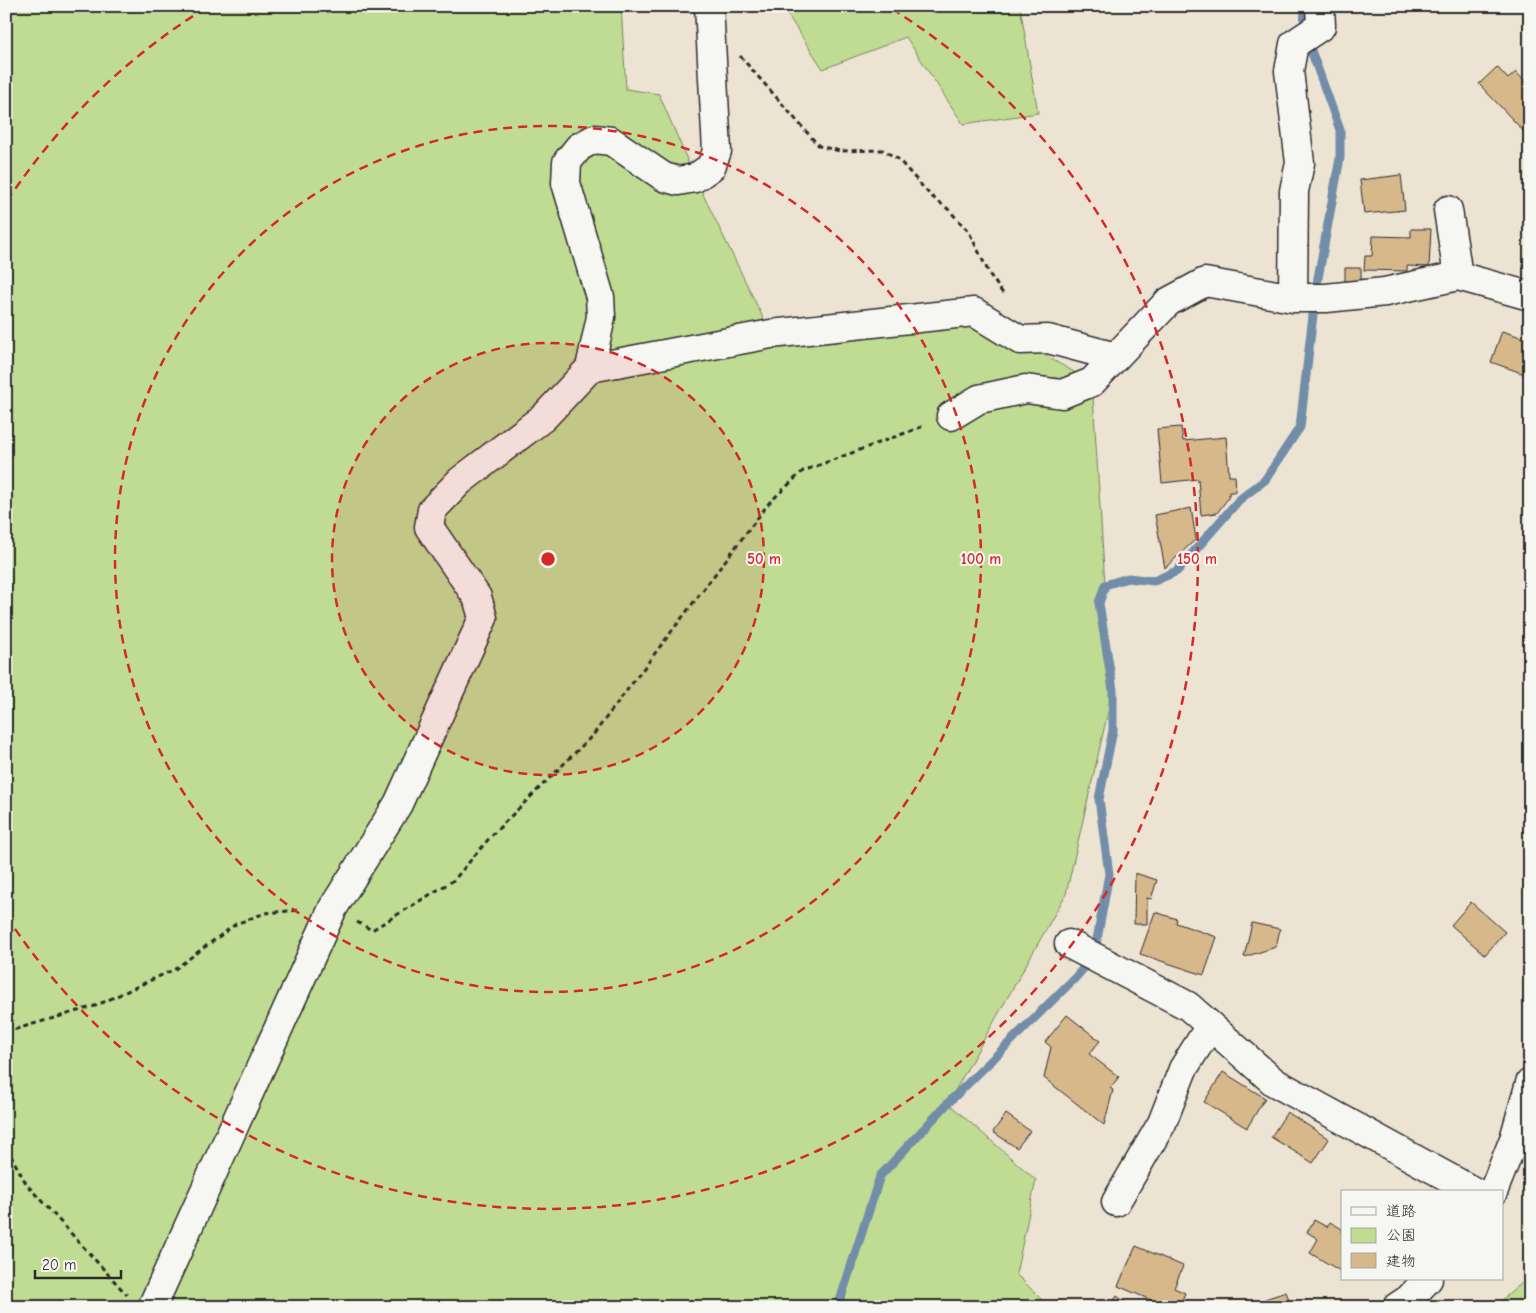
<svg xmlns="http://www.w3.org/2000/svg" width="1536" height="1313" font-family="'Comic Neue','Klee One',sans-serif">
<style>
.green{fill:#c0dc93;stroke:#76845f}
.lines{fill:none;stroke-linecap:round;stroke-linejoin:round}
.stream{stroke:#728da8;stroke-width:9}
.building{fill:#d7b88b;stroke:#2b2b2b}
.minor-casing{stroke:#2b2b2b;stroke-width:31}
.major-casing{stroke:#2b2b2b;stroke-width:31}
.path{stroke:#2b2b2b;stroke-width:3;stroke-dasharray:5 4;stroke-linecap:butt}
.minor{stroke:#f6f6f2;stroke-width:28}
.major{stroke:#f6f6f2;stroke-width:28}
.ring{fill:none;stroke:#d62828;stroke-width:2.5;stroke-dasharray:9 6}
.centre{fill:#d62828;stroke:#f6f6f2;stroke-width:2.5}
.ring-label{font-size:15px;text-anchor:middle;font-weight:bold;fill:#d62828;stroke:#f6f6f2;stroke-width:4;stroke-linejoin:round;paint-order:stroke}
</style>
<rect width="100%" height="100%" fill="#ede3d3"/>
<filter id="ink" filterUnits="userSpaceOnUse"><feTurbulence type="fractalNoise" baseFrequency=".02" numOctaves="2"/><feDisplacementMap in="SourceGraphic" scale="10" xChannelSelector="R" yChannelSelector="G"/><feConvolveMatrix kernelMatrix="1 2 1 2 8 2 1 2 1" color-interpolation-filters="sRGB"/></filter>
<g filter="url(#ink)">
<path class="green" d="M6 6H621L626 89 659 94 695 178 771 334 974 312 1051 359 1092 382 1105 585 1099 604 1113 690 1066 894 948 1103 1036 1180 1016 1274 1049 1307H6Z
M782 6H1020L1038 113 963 124 906 37 823 69Z
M1530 1276V1307H1494Z"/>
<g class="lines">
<path class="stream" d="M838 1307 880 1176 948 1103 1075 978 1094 956 1109 874 1099 799 1113 730V690L1099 603 1105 585 1128 578 1154 581 1177 571 1239 500 1265 480 1300 427 1316 289 1340 158V130L1304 31 1305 6"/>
</g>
<path class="building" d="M1497 67 1508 79 1516 72 1530 87V138L1479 84Z
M1401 175 1405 210 1364 214 1360 180Z
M1411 229H1431L1429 267 1407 266V271L1364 270 1365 256H1372L1373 236 1411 237Z
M1345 268H1361V283H1345Z
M1502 331 1530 340V376L1491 362Z
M1181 427 1183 441 1226 437 1229 476H1235L1236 492H1229V497L1217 513 1201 515 1198 479 1162 483 1157 429Z
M1191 508 1196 539 1165 568 1155 515Z
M1135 873 1157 880 1151 899 1147 898V924H1134Z
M1471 902 1505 932 1485 955 1451 925Z
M1155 912 1177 919 1176 923 1217 937 1204 975 1140 954Z
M1252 923 1280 929 1276 947 1244 957Z
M1067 1015 1100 1041 1089 1054 1119 1077 1110 1088 1113 1090 1104 1125 1044 1078 1051 1047 1045 1042Z
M1223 1072 1265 1098 1247 1128 1204 1102Z
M1287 1112 1329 1139 1313 1163 1271 1137Z
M1006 1114 1030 1131 1017 1148 993 1132Z
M1314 1220 1327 1227 1330 1222 1342 1229V1272L1310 1253 1318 1239 1307 1232Z
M1136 1246 1183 1266 1174 1288 1185 1293 1179 1307 1169 1303 1167 1307 1118 1286Z
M1286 1292 1292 1307H1258L1256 1302Z
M1117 1296 1132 1307H1109Z"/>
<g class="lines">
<g class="minor-casing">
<path id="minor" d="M1320 6 1321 26 1294 44 1289 71 1300 163 1294 191 1293 298H1326L1385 292 1458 276 1530 296
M1448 210 1458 276
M590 368 771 334 974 312 1020 340 1048 339 1116 357
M951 416 979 399 1026 389 1062 394 1092 382 1168 302 1205 282 1293 298
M1069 944 1188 1006 1274 1082 1475 1192
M1116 1202 1162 1123 1183 1069 1210 1026
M152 1307 333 908 398 804 483 618 477 597 429 527 432 510 460 481 544 417 590 368 601 317 600 297 566 183 567 162 579 147 594 139 611 141 664 177 678 181 695 178 711 167 717 151 709 6"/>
</g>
<g class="major-casing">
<path id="major" d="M1493 1192 1514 1139 1530 1083
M1397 1307 1409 1299 1428 1279"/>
</g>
<path class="path" d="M740 56 819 146 840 151 883 150 898 159 931 196 948 209 969 232 990 275 1004 295
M357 922 372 930 454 880 492 835 593 735 769 503 803 471 924 426
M6 1032 95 1006 175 969 236 924 265 913 300 910
M6 1147 27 1185 127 1295"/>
<use href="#minor" class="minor"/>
<use href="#major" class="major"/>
</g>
</g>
<circle cx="548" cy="559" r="216" fill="#d62828" fill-opacity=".12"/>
<g class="ring">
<circle cx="548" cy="559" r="216"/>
<circle cx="548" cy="559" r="433"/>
<path d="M7 201A649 649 0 0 1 204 9M892 9A649 649 0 1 1 7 917"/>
</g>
<circle cx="548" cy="559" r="8" class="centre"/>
<g class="ring-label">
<text x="764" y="564">50 m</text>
<text x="981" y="564">100 m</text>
<text x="1197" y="564">150 m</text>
</g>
<rect width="1536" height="1313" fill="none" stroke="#f6f6f2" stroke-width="25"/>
<rect x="12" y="12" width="1511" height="1288" fill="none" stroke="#2b2b2b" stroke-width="2" filter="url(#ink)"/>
<rect x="1341" y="1190" width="162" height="90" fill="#f6f6f2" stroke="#a5a5a2"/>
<rect x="1351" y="1207" width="25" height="8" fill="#f6f6f2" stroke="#a5a5a2"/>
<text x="1386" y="1216" font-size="15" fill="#2b2b2b">道路</text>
<rect x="1351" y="1228" width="25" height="15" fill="#c0dc93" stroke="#a5a5a2"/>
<text x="1386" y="1240" font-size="15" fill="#2b2b2b">公園</text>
<rect x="1351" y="1253" width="25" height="15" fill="#d7b88b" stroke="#a5a5a2"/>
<text x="1386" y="1266" font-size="15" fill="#2b2b2b">建物</text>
<path d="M35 1270v8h86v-8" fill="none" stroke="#2b2b2b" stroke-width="2.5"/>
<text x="42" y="1270" font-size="15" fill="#2b2b2b" stroke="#f6f6f2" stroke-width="4" paint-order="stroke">20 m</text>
</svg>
